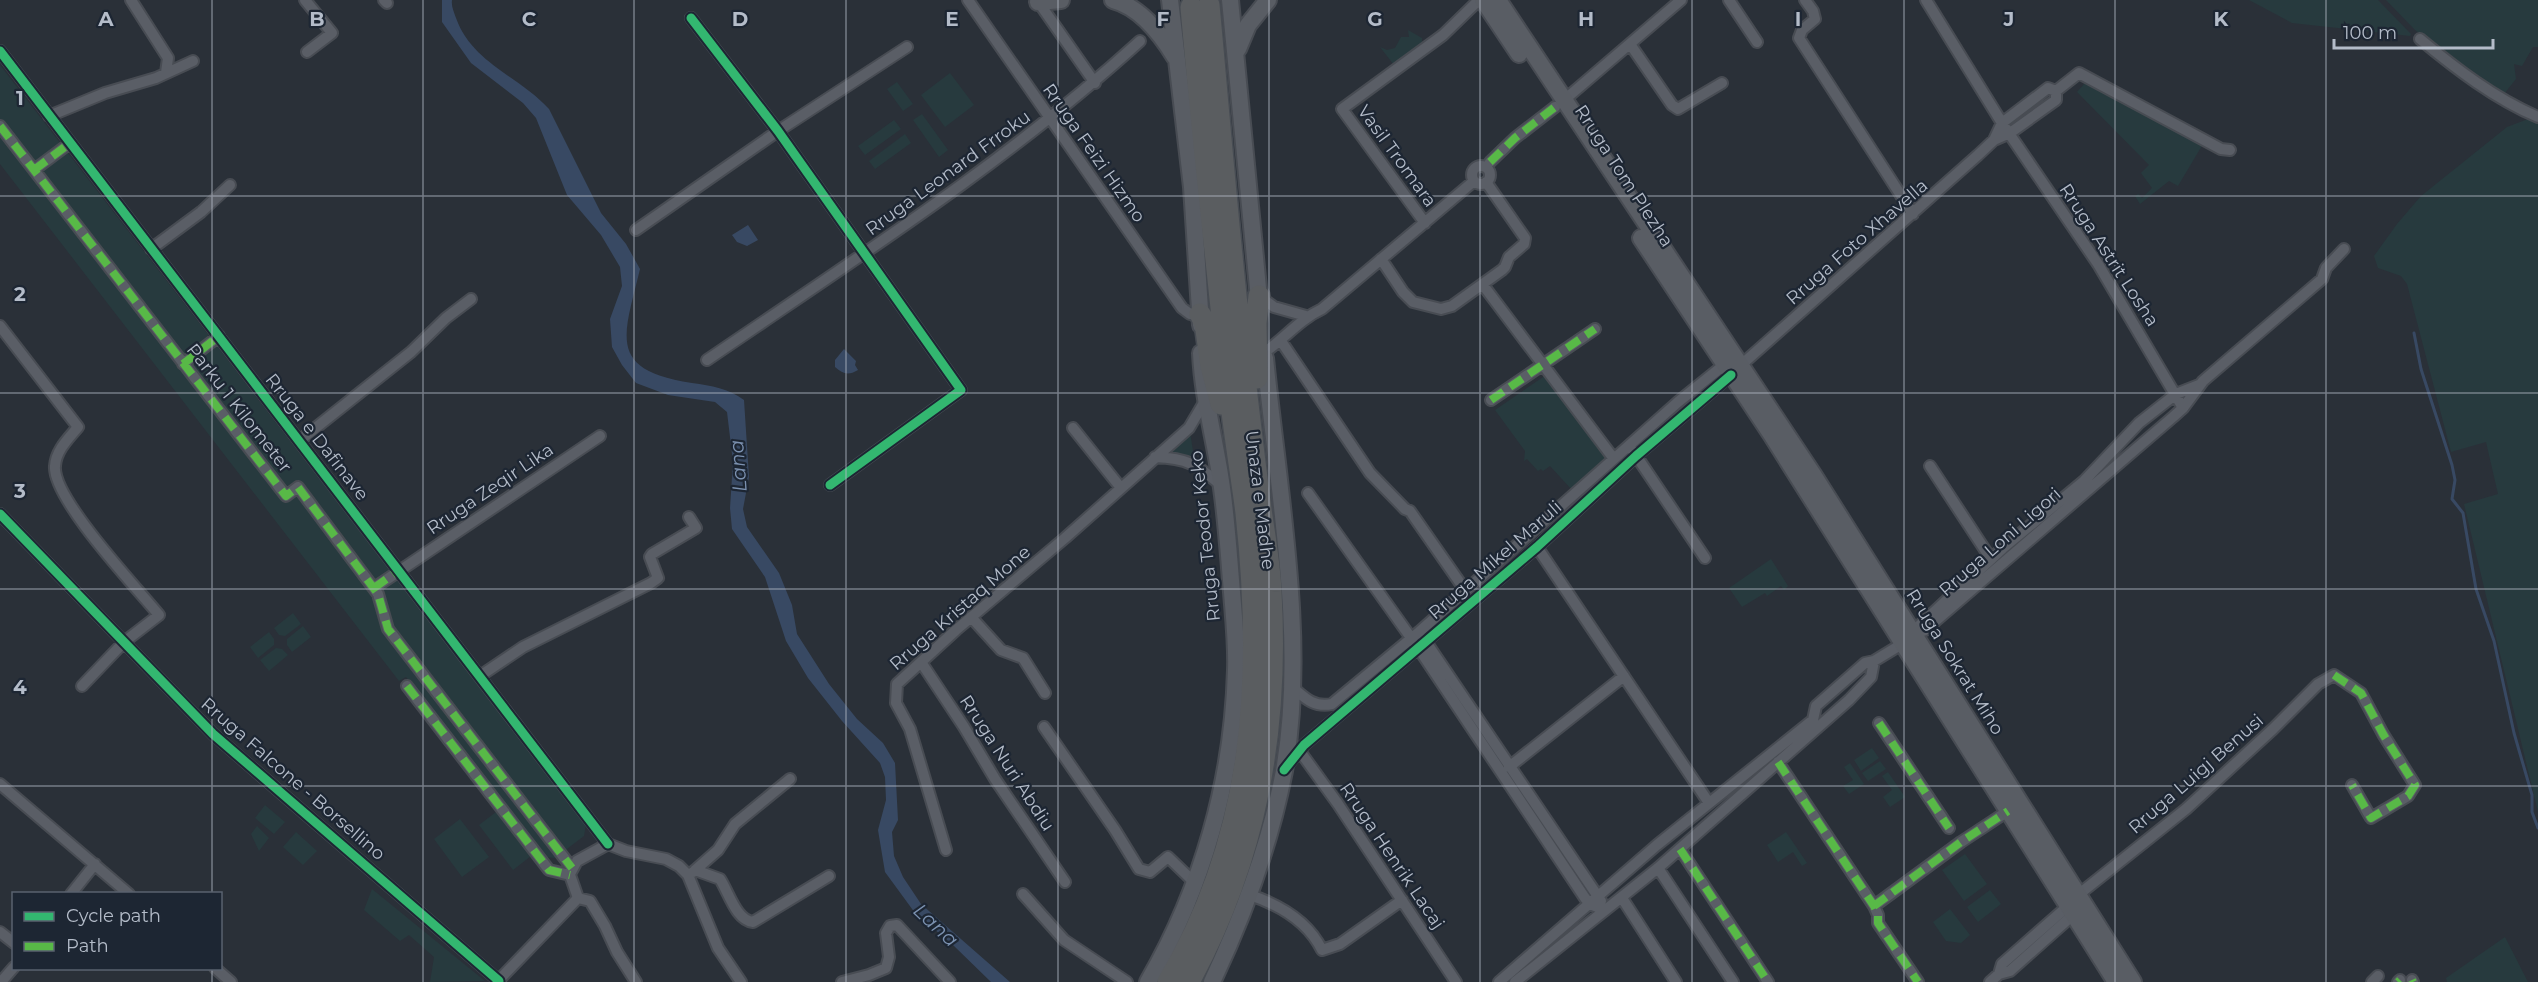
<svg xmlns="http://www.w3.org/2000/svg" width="2538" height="982" font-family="Montserrat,sans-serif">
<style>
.green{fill:#273a3e}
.water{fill:#384963}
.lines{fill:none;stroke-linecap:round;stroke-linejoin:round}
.stream{stroke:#384963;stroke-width:3}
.street-casing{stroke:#484c53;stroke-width:14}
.secondary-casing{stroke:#484c53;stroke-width:20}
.highway-casing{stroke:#474c53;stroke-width:24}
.street{stroke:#5a5e66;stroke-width:10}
.secondary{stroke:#595d64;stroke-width:16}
.highway{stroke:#5a5d60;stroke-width:21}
.quiet{stroke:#58b947;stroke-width:8;stroke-dasharray:15 8;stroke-linecap:butt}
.cycleway-casing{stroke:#1d2633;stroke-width:13}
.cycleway{stroke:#33b770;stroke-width:9}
.grid{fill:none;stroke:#b4bcc9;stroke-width:1.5;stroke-opacity:0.55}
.labels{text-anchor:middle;stroke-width:4.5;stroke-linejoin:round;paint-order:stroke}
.street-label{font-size:18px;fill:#b4bcc9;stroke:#1d2633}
.water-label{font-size:20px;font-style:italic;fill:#7c92b1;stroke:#1d2633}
.grid-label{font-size:20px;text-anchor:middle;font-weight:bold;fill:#b4bcc9;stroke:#1d2633;stroke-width:4.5;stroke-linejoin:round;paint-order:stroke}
</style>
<rect width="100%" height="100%" fill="#2a3038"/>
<path class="green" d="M2249 0H2378L2411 34 2410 36 2292 23Z
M2386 0H2538V47H2533L2522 66 2514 64 2516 79 2504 94 2415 30Z
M1408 30 1422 38V43L1394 65 1380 47 1387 50 1395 48 1401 37H1409Z
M0 65 586 824 584 836 555 858 544 857 406 677 399 681 0 164Z
M950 73 974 105 945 127 921 95Z
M897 82 913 104 903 111 887 89Z
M2094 83 2203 144 2178 186 2169 181 2140 204 2135 196 2138 194 2142 198 2152 188 2141 173 2149 165 2077 92 2084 84Z
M922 114 948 150 939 157 913 120Z
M2528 119 2538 124V812L2464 504 2498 494 2486 442 2451 452 2407 284 2401 276 2378 268 2374 256 2397 224 2421 196 2507 127Z
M894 120 901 129 865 155 858 146Z
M905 134 911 143 875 169 869 161Z
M1546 375 1605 456 1604 462 1572 490 1550 466 1543 471 1541 469 1538 471 1527 459 1524 461 1525 451 1495 410Z
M1190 432 1194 457 1165 452Z
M1771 559 1788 586 1784 590 1781 586 1767 596 1765 593 1742 607 1729 588Z
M293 613 301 624 285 636 279 635 274 628Z
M303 626 311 637 292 652 287 645V639Z
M269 632 274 639V645L258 658 250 647Z
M276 648 282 649 288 655 269 671 260 660Z
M1872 748 1879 758 1861 771 1854 760Z
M1880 761 1886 769 1868 781 1862 773Z
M1850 763 1864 784 1849 794 1843 786 1853 780 1844 767Z
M1888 772 1905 797 1890 807 1883 797 1892 790 1882 776Z
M265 805 285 822 274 834 255 818Z
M496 812 531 856 513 870 479 825Z
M460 819 489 857 462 877 434 839Z
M257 826 269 838 259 851 251 834Z
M296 832 317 851 303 865 283 847Z
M1786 832 1807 863 1802 866 1793 852 1778 862 1767 845Z
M1965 854 1987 884 1964 901 1942 870Z
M372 889 485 981 430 982 434 957 409 935 400 941 364 910Z
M1990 890 2001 904 1978 922 1967 907Z
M1950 909 1970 935 1961 943 1946 941 1933 922Z
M2505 937 2528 982H2447L2446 978Z"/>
<path class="water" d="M442 0H452C451 6 454 12 456 18 472 63 519 76 549 109L601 213 626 244 640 269C624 336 606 370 692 383 712 386 728 388 744 400L749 477 743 509 747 527 779 573 792 605 797 634 829 684 857 719 883 743 895 763 898 820 892 832 894 856 903 877 921 904 1010 982H991L953 945 915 913 885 872 878 830 886 800 885 777 880 763 842 721 808 678 786 641 765 577 732 529 730 508 733 462 727 412 715 402 668 395 636 383 622 365 612 347 610 319 622 286 620 267 601 235 567 195 536 118 523 103 471 63 442 22Z
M748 225 758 240 747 246 737 242 732 235Z
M844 349 856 361 855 365 858 370C848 376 843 374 835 367V360Z"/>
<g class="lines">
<path class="stream" d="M2414 333 2421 369 2452 465 2455 480 2452 499 2463 513 2476 589 2494 641 2514 733 2532 795V812L2538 828"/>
<g class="street-casing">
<path id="street" d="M131 0 168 58 166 73
M305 0 332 33 307 52
M384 0 387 3
M968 0 1182 308 1190 314H1200
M1037 0 1095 83
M1729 0 1757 42
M1805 0 1813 11 1815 19 1802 30 1799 38 1913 214
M1926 0 2002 123 2098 264 2183 408
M691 18 778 131 961 390 830 485
M2420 39C2455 68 2495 99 2538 117
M1630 44 1672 105 1678 109 1722 83
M0 51 608 844
M2056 91 2079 73 2221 149 2230 150
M1563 101 1681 0
M49 116 105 93 156 78 193 61
M0 126 286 496 298 487 378 594 388 629 572 868
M1490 162 1515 138 1555 107
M1472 175a9 9 0 1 1 18 0a9 9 0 1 1-18 0Z
M34 170 70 143
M1425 223 1342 109 1443 35 1479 0
M636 230 778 131 907 47
M151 249 201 212 230 185
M1381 259 1403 292 1413 302 1441 309 1452 306 1502 270 1505 267 1509 257 1524 244 1525 238 1486 182
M1483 285 1614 459
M1259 296 1274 307 1306 316
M0 326 78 427C69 438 56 450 55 466 52 498 136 587 159 615L124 642 82 686
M1281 341 1370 473 1405 509 1410 511 1465 590
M1265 352C1285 338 1300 319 1322 309L1474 181
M707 360C855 259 1007 162 1140 41
M183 364 219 336
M1740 366 1978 155 1994 140 2002 123 2048 88 2056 91V100L2010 133 1994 140
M1491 400 1595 329
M1073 428 1121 488
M299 441 411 352 446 318 471 299
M1633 451 1705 558
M1155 457C1188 458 1197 465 1221 485
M1930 466 1991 559
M1308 493 1419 649 1585 898 1590 904 1605 910
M0 514 213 734 499 981
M1537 547 1709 803
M374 588 600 436
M971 617 1001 650 1023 658 1045 693
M1919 626 2003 548 2084 481 2139 423 2176 394 2199 385
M1915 634 1925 630 2173 417 2183 408 2203 381 2322 279 2326 268 2344 249
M1424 639 1601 901
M921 662 964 727 995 779 1065 882
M480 676 523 647 651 583 658 578 650 557 652 554 696 528 689 517
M407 686 549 870 570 875
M1291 686C1304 697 1313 708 1332 704L1419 632 1678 402 1724 365
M1879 723 1949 828
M1044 727 1115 830 1139 869 1150 872 1168 857 1195 883
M1299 750 1338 804 1456 982
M1778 762 1874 906 1878 915V923L1918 982
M1286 767 1304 745 1537 547 1636 456 1731 375
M1509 767 1624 676
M0 784 129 894
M608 844 626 851 666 859 679 866 688 875 718 948 741 982
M1680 849 1768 982
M946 850 910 729 896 703 897 684 956 630 1065 538 1189 428 1205 401
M1658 868 1733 982
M695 870 720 879C729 893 736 920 753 922L829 876
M693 872 718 850 735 824 790 779
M570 874 577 861 608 844
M570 875 578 898
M71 894 95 864
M1023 894 1064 940 1127 982
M1250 895C1280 905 1308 921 1322 950L1340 944 1402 900
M2078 895 2186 809 2273 729 2318 684 2334 675 2361 693 2383 734 2415 785 2408 796 2371 818 2352 785
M578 898 590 901 605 926 617 952 636 982
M1622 898 1676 982
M1874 906 1961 842 2008 811
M0 932 14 943
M215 968 231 982
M1999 974 2002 964 2068 906
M2412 980 2413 982
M1 982 14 967
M497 982 578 898
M842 982 869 975 886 968 889 957 886 933 890 926 897 925 950 982
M1499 982 1657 845 1813 720 1816 706 1865 663 1874 661 1902 644
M1515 982 1658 868 1849 700 1871 677 1874 661
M1990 982 1999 974 2010 971 2073 915
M2372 982 2378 976
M2398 982 2400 980"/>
</g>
<g class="secondary-casing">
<path id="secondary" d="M1113 0C1140 7 1161 34 1175 57
M1170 0 1192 187 1201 325
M1230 0 1260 309
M1483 0 1519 54
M1498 0 1814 476 2133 982
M1038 2 1061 0
M1238 49 1248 25 1268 0
M1641 238 1771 434 2116 982
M1148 982C1203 887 1233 779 1236 670 1237 644 1234 618 1232 592 1229 558 1227 523 1222 488 1216 443 1203 399 1201 353
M1212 982C1244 914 1270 845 1284 771 1307 640 1278 491 1265 358"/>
</g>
<g class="highway-casing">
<path id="highway" d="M1200 314 1205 323 1211 366 1221 404
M1257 378 1256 323 1259 296
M1168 982C1255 836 1264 679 1246 513 1241 474 1234 434 1230 395 1217 266 1202 136 1191 7
M1189 982C1256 859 1279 731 1271 592 1270 562 1264 532 1260 502 1254 454 1248 407 1243 359 1229 241 1220 123 1209 5"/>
</g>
<use href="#street" class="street"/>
<use href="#secondary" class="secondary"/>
<use href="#highway" class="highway"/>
<path class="quiet" d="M0 126 286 496 298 487 378 594 388 629 572 868
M1490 162 1515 138 1555 107
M34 170 70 143
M183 364 219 336
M1491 400 1595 329
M374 588 399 570
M2334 675 2361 693 2383 734 2415 785 2408 796 2371 818 2352 785
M407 686 549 870 570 875
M1879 723 1949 828
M1778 762 1874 906 1878 915V923L1918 982
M1680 849 1768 982
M1874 906 1961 842 2008 811
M2412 980 2413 982
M2398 982 2400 980"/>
<g class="cycleway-casing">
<path id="cycleway" d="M691 18 778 131 961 390 830 485
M0 51 608 844
M0 514 213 734 499 981 497 982
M1284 770 1304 745 1537 547 1636 456 1731 375"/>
</g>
<use href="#cycleway" class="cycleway"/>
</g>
<path class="grid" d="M212 0V894M423 0V982M634 0V982M846 0V982M1058 0V982M1269 0V982M1480 0V982M1692 0V982M1904 0V982M2115 0V982M2326 0V982M0 196H2538M0 393H2538M0 589H2538M0 786H2538M212 968V982"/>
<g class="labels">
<g class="street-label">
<text transform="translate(1094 153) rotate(55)" y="6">Rruga Feizi Hizmo</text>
<text transform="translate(1397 156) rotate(54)" y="6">Vasil Tromara</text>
<text transform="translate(948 173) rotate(-36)" y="6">Rruga Leonard Frroku</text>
<text transform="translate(1624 176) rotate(57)" y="6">Rruga Tom Plezha</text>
<text transform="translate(1857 242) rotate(-41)" y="6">Rruga Foto Xhavella</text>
<text transform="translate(2109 255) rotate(57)" y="6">Rruga Astrit Losha</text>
<text transform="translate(239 408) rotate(52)" y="6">Parku 1 Kilometer</text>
<text transform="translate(317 437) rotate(52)" y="6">Rruga e Dafinave</text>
<text transform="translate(490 489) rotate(-34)" y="6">Rruga Zeqir Lika</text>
<text transform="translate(1260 500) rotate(83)" y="6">Unaza e Madhe</text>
<text transform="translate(1205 536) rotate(-96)" y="6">Rruga Teodor Keko</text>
<text transform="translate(2000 542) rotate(-41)" y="6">Rruga Loni Ligori</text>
<text transform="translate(1495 560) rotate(-41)" y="6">Rruga Mikel Maruli</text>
<text transform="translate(960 608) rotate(-41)" y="6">Rruga Kristaq Mone</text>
<text transform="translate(1955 662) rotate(58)" y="6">Rruga Sokrat Miho</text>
<text transform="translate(1007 763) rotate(57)" y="6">Rruga Nuri Abdiu</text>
<text transform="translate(2196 774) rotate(-41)" y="6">Rruga Luigj Benusi</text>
<text transform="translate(293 779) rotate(41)" y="6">Rruga Falcone - Borsellino</text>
<text transform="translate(1392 856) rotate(56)" y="6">Rruga Henrik Lacaj</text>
</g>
<g class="water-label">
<text transform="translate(738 466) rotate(-94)" y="7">Lana</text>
<text transform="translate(936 925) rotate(43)" y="7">Lana</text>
</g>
</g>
<g class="grid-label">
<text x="106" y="26">A</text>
<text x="317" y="26">B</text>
<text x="529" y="26">C</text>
<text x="740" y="26">D</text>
<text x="952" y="26">E</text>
<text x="1163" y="26">F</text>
<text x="1375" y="26">G</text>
<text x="1586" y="26">H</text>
<text x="1798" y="26">I</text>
<text x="2009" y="26">J</text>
<text x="2221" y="26">K</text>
<text x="20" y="105">1</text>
<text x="20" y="301">2</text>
<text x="20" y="498">3</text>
<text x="20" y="694">4</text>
</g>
<rect x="12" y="892" width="210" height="78" fill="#1d2633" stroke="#59626f" stroke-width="1.5"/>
<rect x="24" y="912" width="30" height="9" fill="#33b770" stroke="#59626f" stroke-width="1.5"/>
<text x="66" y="922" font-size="18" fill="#b4bcc9">Cycle path</text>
<rect x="24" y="942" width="30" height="9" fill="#58b947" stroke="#59626f" stroke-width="1.5"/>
<text x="66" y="952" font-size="18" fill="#b4bcc9">Path</text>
<path d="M2334 39v9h159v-9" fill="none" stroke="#b4bcc9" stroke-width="3"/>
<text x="2343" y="39" font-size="18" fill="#b4bcc9" stroke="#1d2633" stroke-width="4.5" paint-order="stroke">100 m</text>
</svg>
